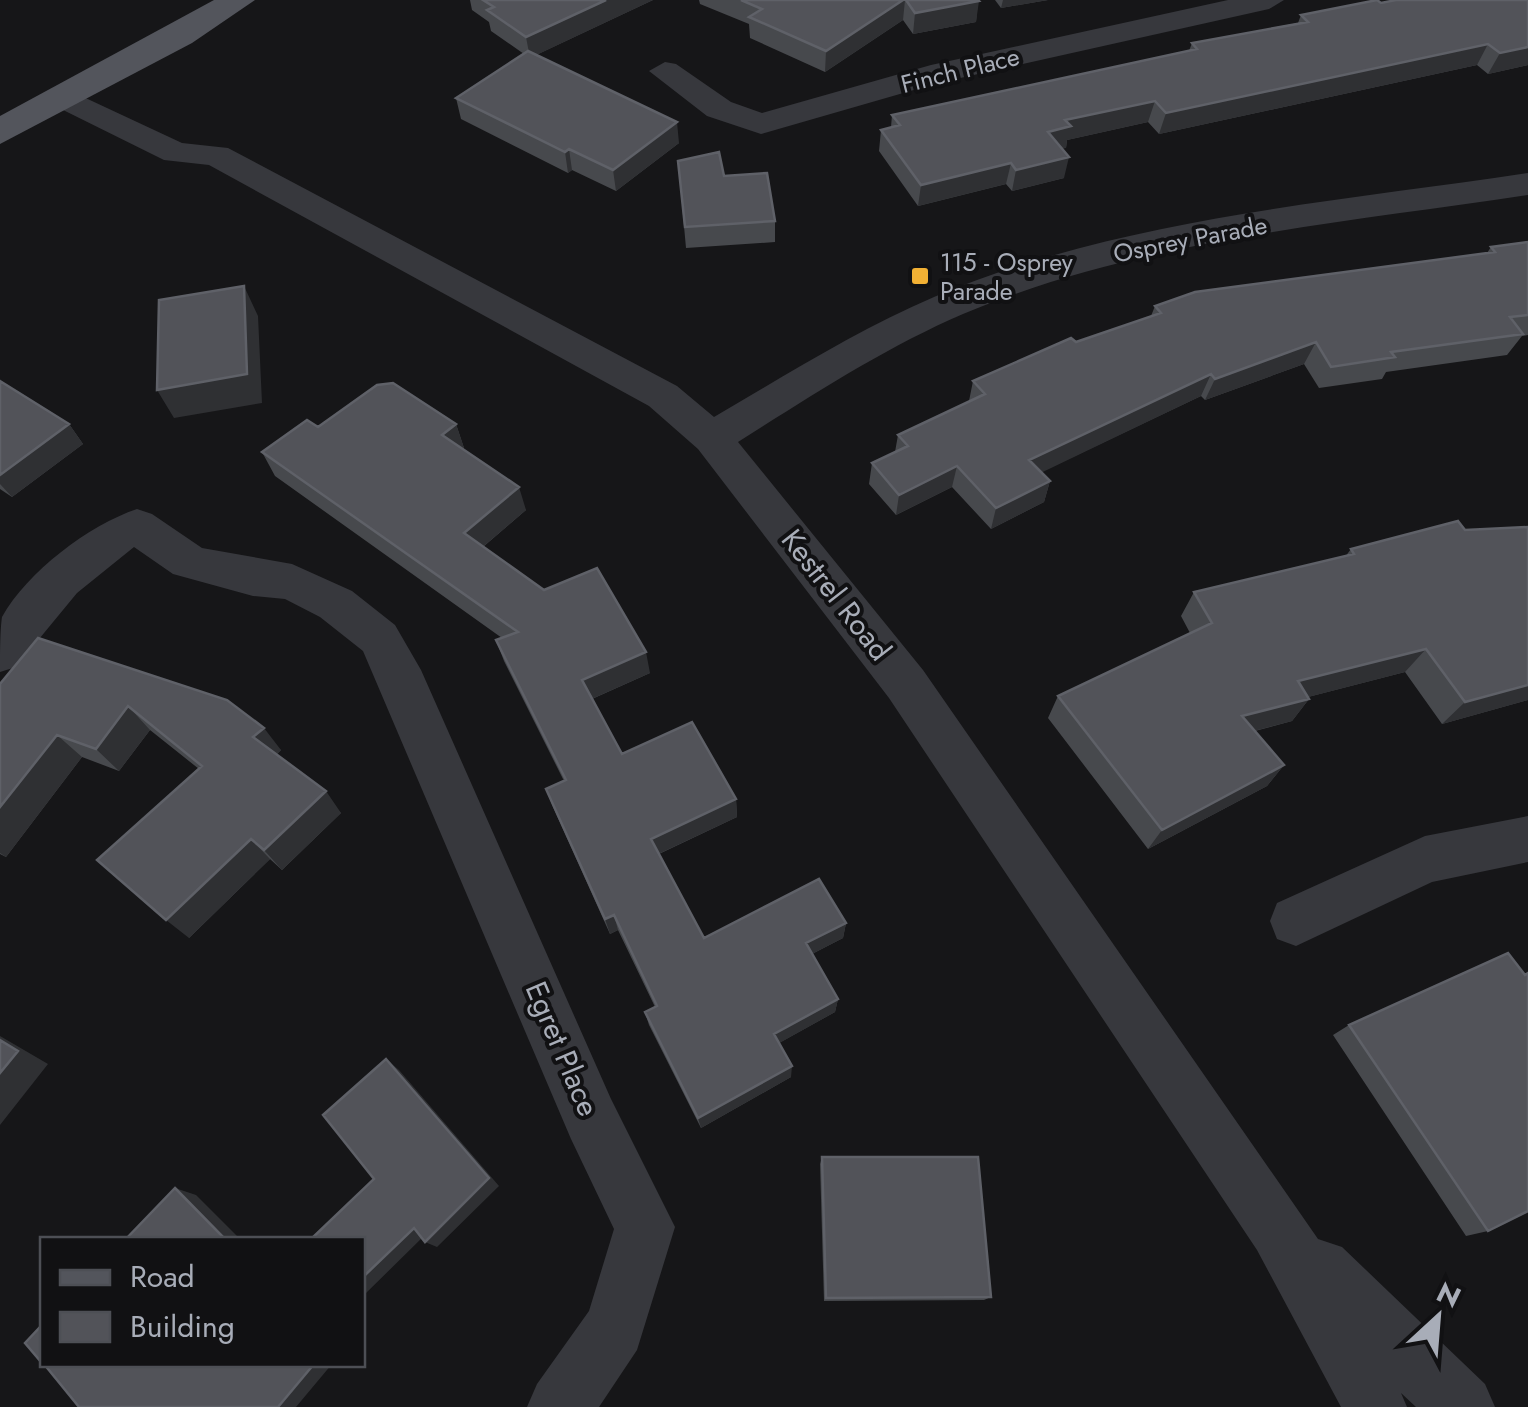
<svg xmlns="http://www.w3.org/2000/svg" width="1528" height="1407" font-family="Jost,sans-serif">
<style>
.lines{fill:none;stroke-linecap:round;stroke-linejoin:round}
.minor{fill:#37383d;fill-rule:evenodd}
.primary{fill:#53555c;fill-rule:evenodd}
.wall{fill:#47494d}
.shaded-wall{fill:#2f3033}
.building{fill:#525359;stroke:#5f6168;stroke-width:2.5}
.poi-dot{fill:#f2b134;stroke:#111113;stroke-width:4}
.labels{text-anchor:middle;stroke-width:8;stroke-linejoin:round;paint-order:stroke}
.far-street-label{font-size:25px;fill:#a8adb8;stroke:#111113}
.far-poi-label{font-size:25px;fill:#a8adb8;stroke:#111113;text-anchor:start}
.street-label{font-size:30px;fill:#a8adb8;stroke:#111113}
</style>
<rect width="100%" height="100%" fill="#161618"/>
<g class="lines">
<path class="minor" d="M1228 0H1284L1269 9 938 83 761 134 707 116 649 71 665 62 676 64 731 102 762 113 931 65Z
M62 87 182 143 228 148 677 386 714 417C786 375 857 330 934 297 1122 218 1329 203 1528 173V195C1338 224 1142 239 963 314 884 348 811 396 738 442L923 670 1318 1239 1342 1247 1485 1384 1495 1407H1416L1401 1393 1407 1407H1341L1257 1250 889 698 698 449 649 406 209 165 164 160 51 104 46 97 51 90Z
M137 509 152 514 202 548 292 564 352 591 395 625 421 670 611 1099 675 1227 637 1350 599 1407H527L537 1384 589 1311 614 1229 571 1139 363 651 320 617 285 599 253 596 173 574 134 547 77 593 16 667 0 672C0 657 0 630 2 617 27 572 89 525 137 509Z
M1528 816V862L1432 882 1296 946 1277 939 1270 921 1277 903 1425 836Z"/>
<path class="primary" d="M214 0H255L192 43 0 144V116Z"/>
</g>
<path class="wall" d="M470 0H653L536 55 679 143 616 191 572 170 568 173 461 119 456 98 524 54 491 31 489 22 472 10Z
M699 0H978L976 22 913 34 903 20 825 72 750 38 749 24 700 4Z
M995 0H1048L1001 8Z
M1528 0V65L1488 74 1477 65 1159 134 1148 122 1067 140 1066 148H1062L1064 178 1012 191 1006 184 918 206 879 151 881 130 891 127 892 115 1189 51 1192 43 1298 23 1301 15 1381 3Z
M678 161 724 176 775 221V242L686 248Z
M1528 242V335L1522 336 1507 355 1386 372 1382 379 1319 388 1304 364 1205 400 1201 396 1041 472 1050 481 1044 502 991 529 952 487 896 515 869 484 872 463 895 452 898 435 969 401 973 381 1076 342 1151 316 1155 306 1487 253 1491 247Z
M0 381 69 424 83 444 12 497 0 489Z
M456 424 464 448 463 449 526 510 483 547 650 673 592 699 622 754 736 799 737 817 659 854 704 938 846 923 843 938 812 954 838 999 835 1012 779 1043 791 1077 701 1128 649 1025 645 1012 655 1007 618 930 610 934 553 807 546 789 564 781 504 661 496 640 502 638 275 476 262 452 318 427Z
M1528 527V700L1442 724 1405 672 1308 697 1309 699 1292 721 1255 731 1284 765 1267 786 1148 849 1048 718 1058 696 1190 633 1181 616 1194 592 1345 557 1351 549 1465 530Z
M38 638 281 750 277 754 341 813 282 870 270 859 189 938 199 769 150 730 119 771 82 757 6 857 0 854V684Z
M1349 1025 1488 1231 1466 1236 1333 1035Z
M822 1157 991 1297 984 1300 824 1301 820 1164Z"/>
<path class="shaded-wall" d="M606 0H653L530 58 526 37Z
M903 0H905L903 20 825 72 826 51Z
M1003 0H1048L1001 8Z
M979 1 976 22 913 34 915 13Z
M1488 44 1477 65 1159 134 1166 113Z
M1528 47V65L1488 74 1500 53Z
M1155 101 1148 122 1067 140 1066 148 1043 153 1048 132 1065 120Z
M677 122 679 143 616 191 613 170Z
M569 149 572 170 568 173 565 152Z
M1069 157 1064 178 1012 191 1016 170Z
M1011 163 1006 184 918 206 921 185Z
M244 286 258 316 262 403 174 418 157 390Z
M1316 342 1304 364 1205 400 1215 379Z
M1211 374 1201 396 1024 481 1029 460Z
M69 424 83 444 12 497 0 484V475Z
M456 424 464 448 450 460 442 435Z
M957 466 952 487 896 515 899 495Z
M1050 481 1044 502 991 529 996 508Z
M519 487 526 510 472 556 464 533Z
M1426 649 1405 672 1281 704 1298 681Z
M646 652 650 673 587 701 582 680Z
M1528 685V700L1442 724 1465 702Z
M1309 699 1292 721 1227 738 1242 716Z
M128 706 150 730 119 771 96 749Z
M264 728 281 750 271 759 253 737Z
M57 735 82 757 6 857 0 853V807Z
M1284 765 1267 786 1148 849 1162 830Z
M326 791 341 813 282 870 264 850Z
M736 799 737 817 654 856 651 839Z
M251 839 270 859 189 938 166 920Z
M614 915 618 930 610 934 605 919Z
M846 923 843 938 804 958 806 943Z
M838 999 835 1012 774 1046V1034Z
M0 1036 48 1064 0 1125Z
M386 1059 399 1070 499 1186 437 1247 425 1242Z
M792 1066 791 1077 701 1128 698 1118Z
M175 1188 196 1195 241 1240H226Z
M414 1228 426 1234 362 1297V1278Z
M314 1364H332L296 1407H278Z"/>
<path class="building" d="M483 0H606L526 37 487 10 494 7Z
M741 0H903L826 51 749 17 762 9Z
M906 0H978L979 1 915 13Z
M1377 0 1381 3 1396 0H1528V47L1500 53 1488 44 1166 113 1155 101 1065 120 1071 126 1048 132 1069 157 1016 170 1011 163 921 185 881 130 900 125 892 115 1197 49 1192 43 1308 22 1301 15Z
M528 51 677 122 613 170 569 149 565 152 456 98Z
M719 152 724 176 767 173 775 221 685 227 678 161Z
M1528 242V315L1510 317 1523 334 1391 352 1395 357 1331 367 1316 342 1215 379 1211 374 1029 460 1050 481 996 508 957 466 899 495 872 463 908 446 898 435 985 394 973 381 1071 338 1076 342 1161 313 1155 306 1195 292 1495 252 1491 247Z
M244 286 247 374 157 390 159 300Z
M0 381 69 424 0 475Z
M393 383 456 424 442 435 519 487 464 533 544 590 597 568 646 652 582 680 622 754 692 722 736 799 651 839 704 938 819 879 846 923 806 943 838 999 774 1034 792 1066 698 1118 645 1012 657 1006 614 915 605 919 546 789 566 780 496 640 518 632 262 452 307 420 318 427 377 385Z
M1458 521 1465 530 1528 527V685L1465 702 1426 649 1298 681 1309 699 1242 716 1284 765 1162 830 1058 696 1212 623 1194 592 1354 554 1351 549Z
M38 638 227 700 264 728 253 737 326 791 264 850 251 839 166 920 97 860 202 766 128 706 96 749 57 735 0 807V684Z
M1508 953 1525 975 1528 973V1211L1488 1231 1349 1025Z
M0 1040 18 1051 0 1073Z
M386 1059 489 1178 425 1242 414 1228 362 1278V1240H310L374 1179 323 1115Z
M822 1157H978L991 1297 826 1298Z
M175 1188 226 1240H125Z
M42 1325V1363L25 1343Z
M44 1364H314L278 1407H79Z"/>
<rect class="poi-dot" x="910" y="266" width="20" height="20" rx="5"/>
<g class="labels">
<g class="far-street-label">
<text transform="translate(960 70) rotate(-14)" y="9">Finch Place</text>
<text transform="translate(1190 239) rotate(-11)" y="9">Osprey Parade</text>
</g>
<g class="far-poi-label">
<text x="940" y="271">115 - Osprey<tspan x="940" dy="29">Parade</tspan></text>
</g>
<g class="street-label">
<text transform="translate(836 595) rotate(52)" y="10">Kestrel Road</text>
<text transform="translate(562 1049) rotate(67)" y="10">Egret Place</text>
</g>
</g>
<rect x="40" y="1237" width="325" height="130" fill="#111113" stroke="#4d4f55" stroke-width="2.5"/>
<rect x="60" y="1270" width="50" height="15" fill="#53555c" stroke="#4d4f55" stroke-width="2.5"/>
<text x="130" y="1287" font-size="30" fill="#a8adb8">Road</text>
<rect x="60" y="1312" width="50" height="30" fill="#525359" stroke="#4d4f55" stroke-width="2.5"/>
<text x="130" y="1337" font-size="30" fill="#a8adb8">Building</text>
<g transform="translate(1438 1317) rotate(26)" stroke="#111113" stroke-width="8" paint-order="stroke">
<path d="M0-8L18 38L0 25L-18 38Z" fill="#a8adb8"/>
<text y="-15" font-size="28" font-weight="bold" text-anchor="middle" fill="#a8adb8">N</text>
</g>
</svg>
